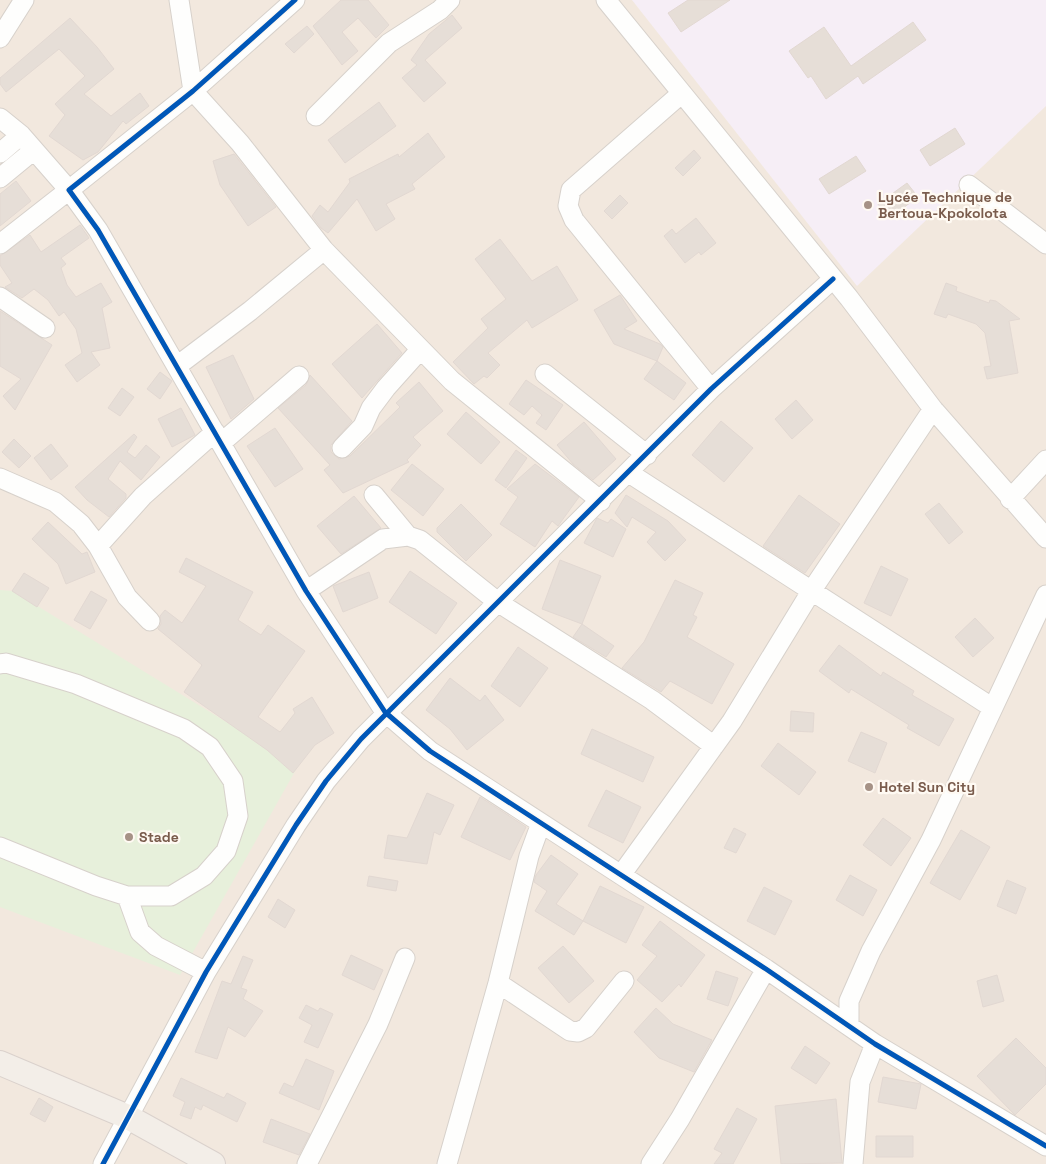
<svg xmlns="http://www.w3.org/2000/svg" width="1046" height="1164" font-family="'Space Grotesk',sans-serif">
<style>
.residential{fill:#f2e8de}
.education{fill:#f6eef6}
.green{fill:#e7f0db}
.building{fill:#e6ded7;stroke:#e2d8d2}
.lines{fill:none;stroke-linecap:round;stroke-linejoin:round}
.minor-casing{stroke:#d7d1cb;stroke-width:21}
.major-casing{stroke:#dad1cc;stroke-width:26}
.minor{stroke:#fefefd;stroke-width:19}
.major{stroke:#f3eee8;stroke-width:24}
.cycleway-casing{stroke:#fffaf3;stroke-width:8}
.cycleway{stroke:#0057b8;stroke-width:5}
.poi-dot{fill:#a69286;stroke:#fffaf3;stroke-width:2}
.labels{text-anchor:middle;stroke-width:4.5;stroke-linejoin:round;paint-order:stroke}
.poi-label{font-size:14px;font-weight:bold;fill:#7a5c4d;stroke:#fffaf3;text-anchor:start}
</style>
<rect width="100%" height="100%" fill="#f9f5f0"/>
<path class="residential" d="M0 0H1046V1164H0Z"/>
<path class="education" d="M632 0H1046V106L857 286Z"/>
<path class="green" d="M0 590 13 591 298 766 180 975 0 907Z"/>
<path class="building" d="M341 0H368L389 25 376 38 358 18 342 32 358 51 342 65 313 26Z
M688 0H730L681 32 668 13Z
M452 15 462 28 425 60 446 83 424 102 402 78 417 65 411 60 429 34Z
M70 18 97 47 114 69 84 94 111 116 140 93 149 106 126 124 123 121 98 152 83 160 49 136 65 115 55 104 85 76 59 49 6 92 0 84V78Z
M913 22 926 40 863 84 858 76 826 99 811 76 808 78 789 51 824 27 851 66Z
M307 26 314 34 294 53 285 44Z
M379 102 396 126 345 163 328 140Z
M955 128 965 144 930 166 920 150Z
M428 133 445 157 412 184 415 189 386 204 395 219 376 231 357 199 328 233 321 228 312 216 320 205 328 212 350 182 349 179 398 154 399 157Z
M694 150 701 158 683 176 675 168Z
M234 154 276 207 248 226 220 185 213 161Z
M856 156 866 171 829 194 819 179Z
M16 181 31 201 0 226V194Z
M907 183 918 197 888 219 878 204Z
M620 195 628 203 612 219 604 211Z
M696 218 716 243 701 255 699 252 685 263 664 236 672 229 676 234Z
M80 225 89 238 61 258 66 264 61 268 67 285 76 297 101 283 112 302 102 308 110 348 91 352 100 365 77 382 65 365 82 353 76 329 64 312 59 316 48 300 34 289 22 298 5 287 12 283 0 265V256L30 235 41 252Z
M500 239 532 281 557 266 578 300 532 328 527 320 488 353 500 365 487 378 484 376 474 384 453 362 488 328 481 319 506 299 475 259Z
M946 283 957 287 956 291 989 303 990 300 996 301 1020 319 1009 321 1018 373 987 379 984 367 991 366 985 333 976 324 948 314 946 318 934 314Z
M620 295 637 321 624 329 660 344 663 347 657 361 614 344 594 310Z
M0 311 52 345 15 410 3 396 21 379 0 366Z
M377 324 402 353 362 398 332 364Z
M233 355 254 399 231 419 206 367Z
M657 361 686 383 674 400 644 379Z
M160 372 172 381 160 399 147 389Z
M310 375 352 421 331 445V452L339 459 350 456 400 407 396 403 419 382 443 411 413 437 421 445 407 460 409 462 343 493 324 470 330 465 278 408 306 385Z
M526 380 563 405 546 430 536 423 542 415 532 406 524 415 509 404Z
M122 388 134 397 120 416 108 408Z
M796 400 813 420 792 439 775 419Z
M181 408 195 435 172 447 158 419Z
M466 412 500 442 481 464 447 434Z
M721 421 753 448 724 482 692 455Z
M584 422 616 459 593 480 573 464 557 445Z
M275 428 303 469 275 487 247 446Z
M134 434 137 437 127 452 135 458 146 445 160 457 141 480 120 461 108 479 126 494V498L109 517 87 500 75 487Z
M14 439 31 456 19 468 2 452Z
M51 444 68 466 51 480 34 458Z
M516 450 527 458 506 488 495 480Z
M412 464 444 489 423 516 391 490Z
M535 464 579 497 558 526 552 521 535 547 500 524 518 497 507 489Z
M626 495 668 521 686 540 665 561 647 542 656 532 632 517 627 527 615 513Z
M799 495 840 524 805 573 763 546Z
M354 496 381 528 341 554 317 526Z
M939 503 963 532 949 544 925 514Z
M461 504 492 535 466 561 437 532V528Z
M597 518 608 523 611 519 626 529 613 557 584 543Z
M48 522 82 554 87 552 95 572 66 584 58 564 32 539Z
M186 558 253 592 238 620 261 635 268 625 305 651 258 717 280 732 295 713 293 709 312 697 334 733 315 745 293 773 267 750 184 692 202 665 158 629 161 624 160 616 165 610 182 623 206 586 179 572Z
M560 560 601 576 582 624 542 609Z
M881 566 908 579 891 616 864 603Z
M410 571 457 603 436 634 389 602Z
M369 572 378 598 343 612 333 586Z
M24 573 49 588 37 607 12 591Z
M675 580 703 593 693 615 697 617 687 637 734 664 712 704 670 681 661 692 622 668 644 642Z
M91 591 107 600 90 629 74 620Z
M975 618 994 638 973 657 955 637Z
M582 624 614 646 606 657 573 637Z
M839 645 881 676 883 672 914 691 912 695 954 719 939 746 907 728 909 725 851 689 849 693 819 671Z
M518 647 548 668 520 707 491 686Z
M450 678 480 701 485 695 504 720 467 750 450 729 426 710Z
M791 711 814 713 813 732 790 731Z
M592 729 654 757 643 782 581 754Z
M861 732 887 743 875 773 848 761Z
M778 743 816 772 799 795 761 766Z
M606 790 641 807 623 843 588 826Z
M427 793 454 805 440 835 434 832 427 864 384 858 388 835 407 838Z
M480 797 526 827 510 860 461 837Z
M883 818 911 838 891 866 863 845Z
M734 828 746 834 736 853 724 848Z
M961 830 990 847 960 900 930 883Z
M551 855 578 874 556 904 583 921 574 935 535 911 547 891 534 882 536 875Z
M850 875 877 890 863 916 836 900Z
M369 876 398 881 396 891 367 886Z
M1007 880 1026 888 1016 914 997 906Z
M600 886 644 907 626 943 583 921Z
M764 887 792 901 775 935 747 921Z
M278 899 295 910 285 928 268 917Z
M660 921 705 955 681 987 679 984 662 1002 637 980 657 956 642 945Z
M563 946 594 981 569 1003 538 968Z
M351 955 383 970 374 990 342 975Z
M243 956 253 960 241 988 247 990 243 999 263 1011 245 1037 228 1027 217 1059 195 1052 222 981 231 984Z
M716 971 738 978 728 1006 707 999Z
M997 975 1004 1001 983 1007 977 981Z
M306 1005 318 1011 320 1008 333 1014 318 1048 304 1042 312 1025 299 1018Z
M656 1008 673 1024 712 1040 694 1072 659 1058 634 1032Z
M1016 1038 1046 1068V1084L1015 1115 977 1076Z
M805 1046 830 1063 816 1084 791 1068Z
M306 1059 334 1071 319 1110 279 1093 284 1083 293 1087Z
M883 1077 921 1084 916 1109 878 1102Z
M181 1078 224 1098 227 1093 246 1103 237 1122 203 1105 201 1110 195 1107 191 1119 180 1115 185 1102 173 1096Z
M39 1098 53 1107 45 1122 30 1114Z
M836 1099 842 1163 781 1164 775 1106Z
M737 1108 757 1119 733 1164H714L722 1153 714 1149Z
M271 1119 310 1134 299 1155 263 1142Z
M876 1136H913V1157H876Z"/>
<g class="lines">
<g class="minor-casing">
<path id="minor" d="M179 0 193 91 240 143 324 250 452 381 601 501
M295 0 193 91 69 190 98 230 306 591 385 712 430 751 766 969 875 1044 1046 1146
M606 0 849 298 933 409 1046 538
M0 38 24 0
M682 93 571 190 568 206 574 220 711 389
M316 116 389 43 440 10 450 0
M0 118 21 135 69 190 0 244
M0 153 21 135
M0 178 34 150
M969 185 1046 244
M0 297 45 328
M177 366 250 311 324 250
M545 374 647 455
M221 443 299 376
M342 448 363 426 371 408 386 388 420 350
M629 473 993 708
M0 478 55 502 81 524 98 546 127 597 150 621
M374 495 408 536
M1010 499 1046 460
M98 546 143 496 215 432
M306 591 383 539 408 536 420 540 499 603 652 700 714 746
M0 664 6 663 76 684 184 729 210 747 233 781 238 816 226 851 204 876 171 896H127L96 886 0 847
M621 875 732 721 812 590 933 409
M127 896 140 932 156 946 206 972
M498 983 570 1031 578 1032 586 1028 624 981
M849 1026V1001L871 951 931 840 1046 595
M103 1164 206 972 296 825 326 781 361 739 711 389 833 279
M307 1164 378 1024 405 958
M447 1164 498 983 529 856 541 823
M651 1164 680 1119 766 969
M853 1164 860 1082 875 1044"/>
</g>
<g class="major-casing">
<path id="major" d="M0 1063 128 1117 213 1164"/>
</g>
<use href="#minor" class="minor"/>
<use href="#major" class="major"/>
<g class="cycleway-casing">
<path id="cycleway" d="M295 0 193 91 69 190 98 230 306 591 385 712 430 751 766 969 875 1044 1046 1146
M103 1164 206 972 296 825 326 781 361 739 711 389 833 279"/>
</g>
<use href="#cycleway" class="cycleway"/>
</g>
<g class="poi-dot">
<circle cx="868" cy="205" r="5"/>
<circle cx="869" cy="787" r="5"/>
<circle cx="129" cy="837" r="5"/>
</g>
<g class="labels">
<g class="poi-label">
<text x="878" y="202">Lycée Technique de<tspan x="878" dy="16">Bertoua-Kpokolota</tspan></text>
<text x="879" y="792">Hotel Sun City</text>
<text x="139" y="842">Stade</text>
</g>
</g>
</svg>
